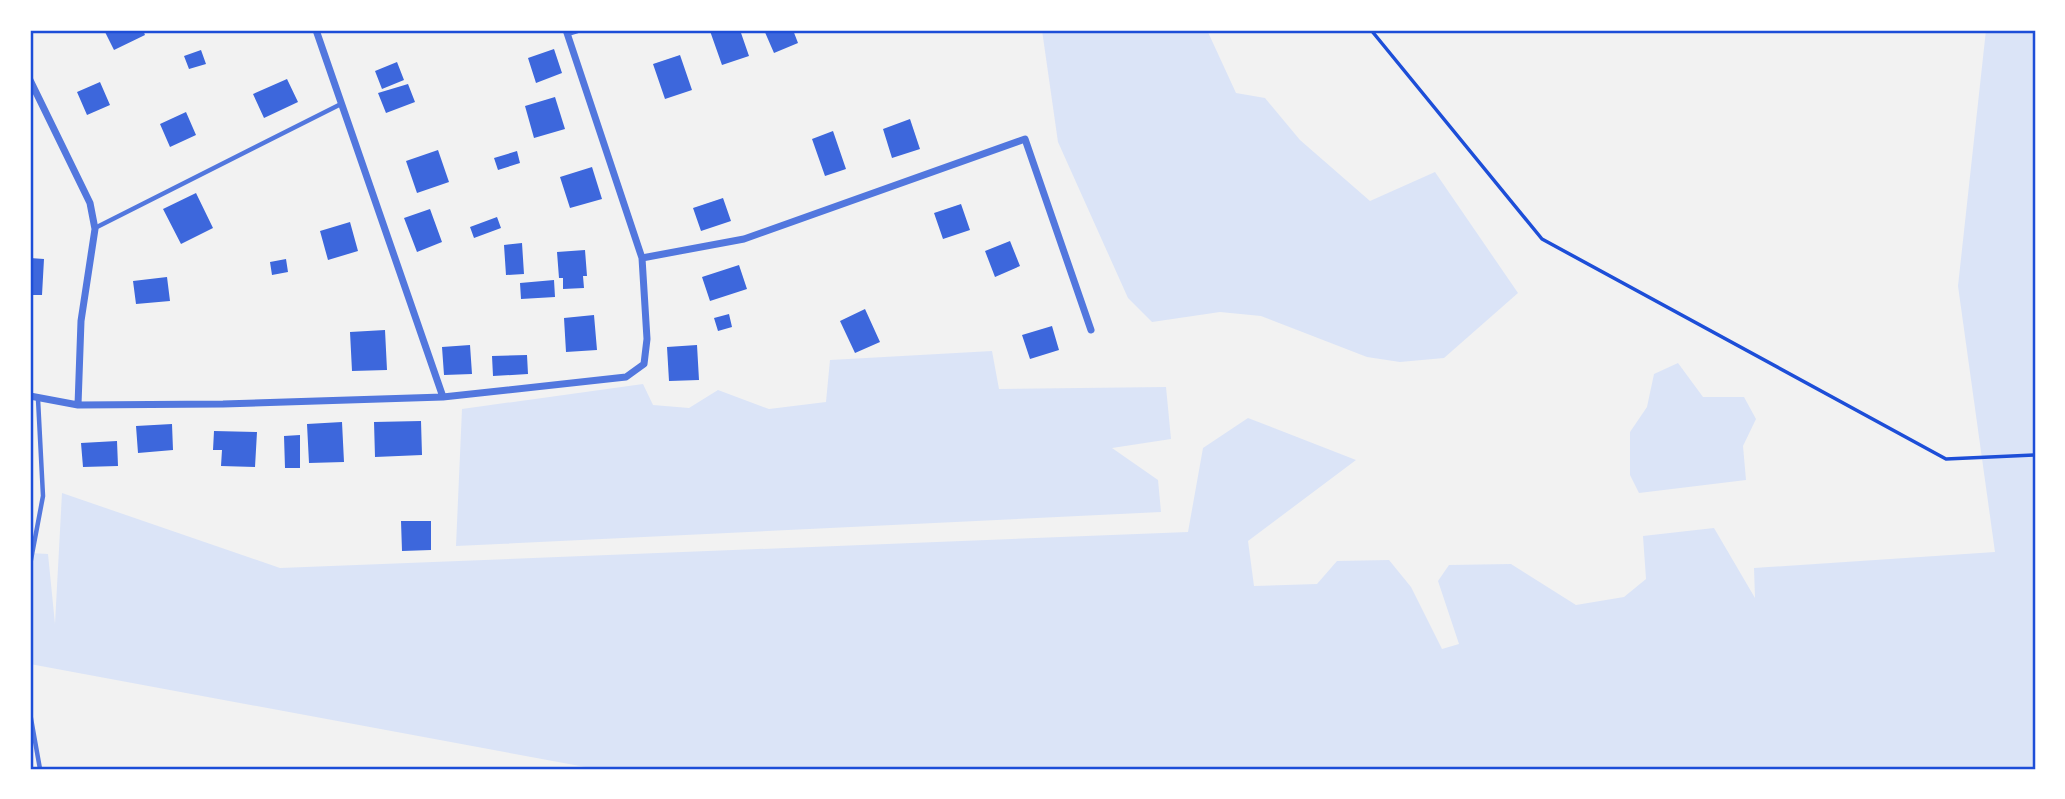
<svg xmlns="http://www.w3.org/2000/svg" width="2065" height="799" font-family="Roboto,sans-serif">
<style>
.green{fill:#dbe4f7}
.building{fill:#3d67dc}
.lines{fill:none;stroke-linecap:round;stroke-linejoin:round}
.path{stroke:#1d4ed8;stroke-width:3.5}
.service{stroke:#5277de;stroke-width:4.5}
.minor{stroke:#5277de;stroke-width:7}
.neatline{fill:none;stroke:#1d4ed8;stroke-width:2.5}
</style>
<rect width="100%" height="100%" fill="#f2f2f2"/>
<path class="green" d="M1042 30H1207L1236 93 1265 98 1300 140 1370 201 1435 172 1518 293 1444 358 1400 362 1367 357 1261 316 1220 312 1152 322 1128 298 1058 142Z
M1986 30H2035V769H596L30 664V553L48 554 55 624 62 493 280 568 1188 532 1203 448 1248 418 1356 460 1248 541 1254 586 1317 584 1337 561 1389 560 1411 587 1442 649 1459 644 1438 581 1449 565 1511 564 1576 605 1624 597 1646 579 1643 536 1714 528 1755 598 1754 568 1995 552 1958 286Z
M992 351 999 389 1166 387 1171 439 1112 448 1158 480 1161 512 456 546 462 409 643 384 653 405 689 408 718 390 769 409 826 402 830 360Z
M1678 363 1703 397H1744L1756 419 1743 446 1746 480 1639 493 1630 475V432L1647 407 1654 374Z"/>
<path class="building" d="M104 30H143L145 35 114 50Z
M740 30 749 56 722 65 710 31Z
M764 30H793L798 43 774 53Z
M554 49 562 73 536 83 528 58Z
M201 50 206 64 189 69 184 56Z
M680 55 692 90 665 99 653 64Z
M397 62 404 80 382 89 375 71Z
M287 79 298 102 264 118 253 94Z
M100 82 110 105 87 115 77 92Z
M408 84 415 102 386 113 378 93Z
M555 97 565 129 534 138 525 106Z
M186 112 196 135 170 147 160 124Z
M910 119 920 149 892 158 883 129Z
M833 131 846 169 825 176 812 139Z
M438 150 449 182 417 193 406 161Z
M517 151 520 163 498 170 494 158Z
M592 167 602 199 570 208 560 177Z
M196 193 213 228 181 244 163 209Z
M723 198 731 221 701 231 693 208Z
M961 204 970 230 943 239 934 213Z
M430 209 442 242 417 252 404 218Z
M497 217 501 228 474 238 470 227Z
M350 222 358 251 328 260 320 231Z
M1010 241 1020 266 995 277 985 251Z
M522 243 524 274 506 275 504 245Z
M585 250 587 276H583L584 288 563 289V278H559L557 252Z
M30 258 44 259 42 295H30Z
M286 259 288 272 272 275 270 262Z
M739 265 747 289 710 301 702 277Z
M167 277 170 301 136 304 133 281Z
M554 280 555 297 521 299 520 283Z
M865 309 880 342 855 353 840 321Z
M729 314 732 327 718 331 714 318Z
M594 315 597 350 566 352 564 318Z
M1052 326 1059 350 1030 359 1022 335Z
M385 330 387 370 352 371 350 332Z
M470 345 472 374 444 375 442 347Z
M697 345 699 380 669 381 667 347Z
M527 355 528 374 493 376 492 356Z
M421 421 422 455 375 457 374 422Z
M342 422 344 462 309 463 307 424Z
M172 424 173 450 138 453 136 426Z
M214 431 257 432 255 467 221 466 222 450H213Z
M300 435V468H285L284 436Z
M117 441 118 466 83 467 81 443Z
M401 521H431V550L402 551Z"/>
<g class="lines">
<path class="path" d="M1371 30 1542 239 1946 459 2035 455"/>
<path class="service" d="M95 228 341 104
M30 565 43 496 38 399
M30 713 40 769"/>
<path class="minor" d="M316 30 443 397
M567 33 577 30
M30 80 90 203 95 229 81 321 78 405
M642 258 744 239 1025 139 1091 330
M30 396 78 405 223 404 443 397 626 377 644 364 647 339 642 258 566 30"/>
</g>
<rect width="2065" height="799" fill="none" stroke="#ffffff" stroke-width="63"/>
<rect x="32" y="32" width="2002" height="736" class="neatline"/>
</svg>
